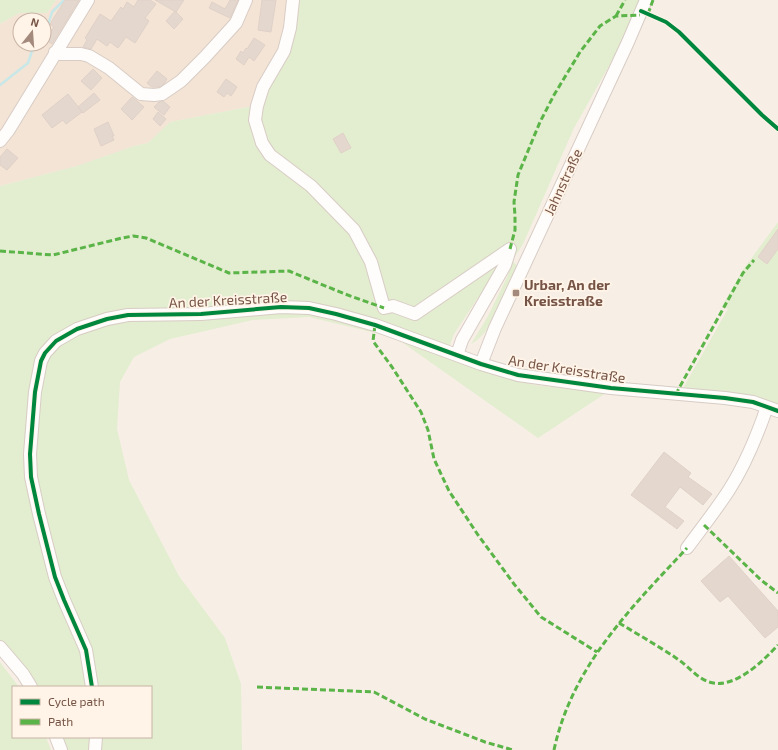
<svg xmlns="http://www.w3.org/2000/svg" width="778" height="750" font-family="'Exo 2',sans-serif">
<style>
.residential{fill:#f3e4d5;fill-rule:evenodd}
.green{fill:#e3edcf}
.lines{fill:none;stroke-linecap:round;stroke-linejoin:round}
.stream{stroke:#c7e7e8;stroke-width:2.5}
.building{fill:#e4d7ce;stroke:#e0d1c8}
.minor-casing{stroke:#d8ccc5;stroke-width:14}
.minor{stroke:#fefdfb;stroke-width:12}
.quiet{stroke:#5ab447;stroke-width:3;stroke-dasharray:6 3;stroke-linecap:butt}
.cycleway-casing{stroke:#fff4e7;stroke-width:6}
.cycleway{stroke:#00873e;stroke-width:4}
.poi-dot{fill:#a38a7d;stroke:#fff4e7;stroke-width:1.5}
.labels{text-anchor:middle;stroke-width:3.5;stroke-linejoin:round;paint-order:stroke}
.street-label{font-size:14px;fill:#765445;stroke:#fff4e7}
.poi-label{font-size:14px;font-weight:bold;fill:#765445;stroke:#fff4e7;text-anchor:start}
</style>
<rect width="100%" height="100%" fill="#f7efe6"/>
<path class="residential" d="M56 0H289L286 27 279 49 253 106 170 122 148 143 134 146 77 166 0 186V24L19 13H47ZM20 20H44V44H20Z"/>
<path class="green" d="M0 0H56L47 13H19L0 24Z
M289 0H640L627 34 574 128 523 244 512 261 520 268C510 288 491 335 471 344L488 316 508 275 511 261 501 263 454 334 445 358 501 376 535 385 606 393 538 438 396 338 309 317 253 320 170 339 134 357 120 382 117 429 129 480 179 576 225 638 241 684 242 750H66L61 737H151V687H38L31 676 0 642V186L77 166 134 146 148 143 170 122 253 106 279 49 286 27Z
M778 222V408L682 390 728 309 722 306 742 271Z
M0 662 19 687H13V737H46L51 750H0Z"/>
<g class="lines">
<path class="stream" d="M44 38 52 12 64 0
M0 85 28 63 33 48 37 44"/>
</g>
<path class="building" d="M65 0H79L52 44 46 40 54 27 50 24Z
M138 0H150L156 4 145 18 149 21 135 43 126 37 118 48 110 42 107 46 97 39 91 49 83 47 87 40 85 38 100 14 111 21 121 7 123 9 127 2 134 7Z
M155 0H184L176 12Z
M230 0H238L230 18 209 8 212 2 225 9Z
M262 0H276L271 32 258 30Z
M175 11 183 19 174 29 166 21Z
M254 38 265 45 254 61 249 57 244 65 236 59 241 51 243 53 246 48 247 49Z
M93 69 102 78 91 90 81 81Z
M157 71 167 79 164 84 159 87H152L147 83Z
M226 79 237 87 231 96 227 93 224 97 217 92Z
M94 93 100 100 83 113 78 107Z
M68 94 82 112 66 124 63 120 52 128 42 115Z
M132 97 144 107 132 120 121 109Z
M163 101 170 107 164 115 154 107 159 102Z
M158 112 166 119 160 126 153 119Z
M108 122 114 136H112L114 140 101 146 94 129Z
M343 133 351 148 341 153 333 139Z
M7 149 18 158 7 170 0 165V157Z
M778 229V249L767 264 758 257Z
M664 452 691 473 688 477 712 494 703 505 680 487 665 507 684 521 677 529 631 495Z
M729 556 778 611V627L765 638 728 596 720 602 701 581Z"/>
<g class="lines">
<g class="minor-casing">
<path id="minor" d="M293 0 290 28 284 51 263 87 257 106 255 120 259 133 262 143 270 155 311 186 354 230 371 262 384 308 393 306 415 314 510 249
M55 52 61 54H81L89 56 109 68 141 94 154 95 162 94 181 81 205 57 236 23 246 0
M0 141 8 131 88 0
M457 355 462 340 505 265 510 249
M481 364 495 328 628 42 646 0
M687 548C701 529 716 510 729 490 745 465 757 436 767 407
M0 647 23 674 31 687
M92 687 86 650 64 600 55 577 39 514 31 477 30 454 35 392 41 361 45 353 56 341 77 329 107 319 128 315 201 314 281 307 309 308 336 314 375 325 481 364 518 375 611 388 725 398 753 402 778 411
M56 737 61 750
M95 750 96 737"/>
</g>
<use href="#minor" class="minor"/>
<path class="quiet" d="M648 14 653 0
M616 16 625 0
M510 249 515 230V216L514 202 518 175 540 122 554 95 580 52 600 26 616 16 640 15
M0 251 53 255 122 238 133 236 146 238 229 273 289 271 345 294 384 308
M375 325 373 341 392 367 421 412 428 430 434 459 449 491 478 535 514 584 541 617 597 652
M678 395V390L743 273 754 260
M704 525 761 580 778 593
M619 623C639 635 660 647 679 660 689 667 697 678 709 682 734 690 762 662 778 645
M257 687 374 692 425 719 485 742 513 750
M554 750C572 666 631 608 687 548"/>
<g class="cycleway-casing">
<path id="cycleway" d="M641 11 666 22 679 32 762 115 778 129
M92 687 86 650 64 600 55 577 39 514 31 477 30 454 35 392 41 361 45 353 56 341 77 329 107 319 128 315 201 314 281 307 309 308 336 314 375 325 481 364 518 375 611 388 725 398 753 402 778 411"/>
</g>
<use href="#cycleway" class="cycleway"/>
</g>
<rect class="poi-dot" x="512" y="289" width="8" height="8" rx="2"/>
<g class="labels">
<g class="street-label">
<text transform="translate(563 182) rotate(-65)" y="5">Jahnstraße</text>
<text transform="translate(228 300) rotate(-3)" y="5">An der Kreisstraße</text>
<text transform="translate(567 369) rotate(9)" y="5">An der Kreisstraße</text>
</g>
<g class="poi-label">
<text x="524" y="290">Urbar, An der<tspan x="524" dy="16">Kreisstraße</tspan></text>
</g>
</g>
<rect x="12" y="686" width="140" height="52" fill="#fff4e7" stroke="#c8b4a6"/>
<rect x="20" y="699" width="20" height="6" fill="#00873e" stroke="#c8b4a6"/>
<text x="48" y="706" font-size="12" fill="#765445">Cycle path</text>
<rect x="20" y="719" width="20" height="6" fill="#5ab447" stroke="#c8b4a6"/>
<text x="48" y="726" font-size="12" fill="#765445">Path</text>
<g transform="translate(32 32) rotate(17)"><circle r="19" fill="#fff4e7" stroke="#c8b4a6"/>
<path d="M0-3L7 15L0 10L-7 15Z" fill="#a38a7d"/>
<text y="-6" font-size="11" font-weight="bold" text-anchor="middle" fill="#765445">N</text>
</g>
</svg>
